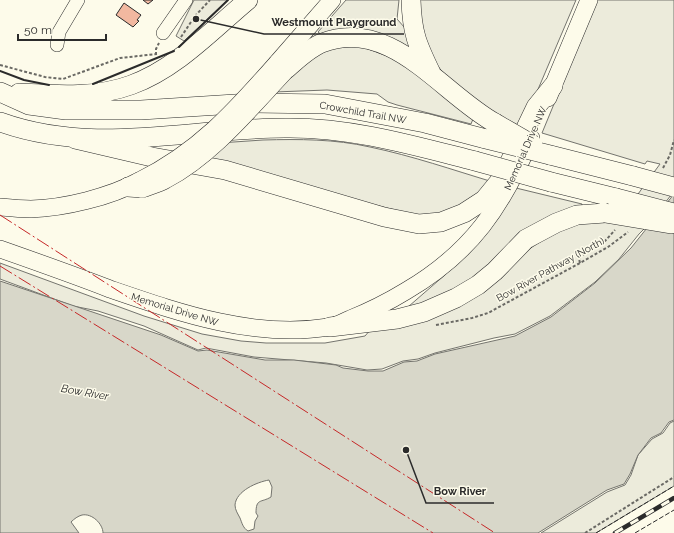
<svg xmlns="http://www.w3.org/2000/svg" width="674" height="533" font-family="Raleway,sans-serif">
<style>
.green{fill:#ecebdb;stroke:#74746e}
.water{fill:#d8d7c9;stroke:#74746e;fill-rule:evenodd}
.building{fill:#f2b8a0;stroke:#2b2b2b}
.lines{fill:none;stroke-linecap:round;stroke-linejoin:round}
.minor-casing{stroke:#2b2b2b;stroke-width:14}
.major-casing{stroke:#2b2b2b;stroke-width:18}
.highway-casing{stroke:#2b2b2b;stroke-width:20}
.path{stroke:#6a6964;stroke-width:2;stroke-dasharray:3 2;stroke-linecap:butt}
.minor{stroke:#fdfbea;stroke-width:13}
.major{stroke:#fdfbea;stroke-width:17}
.highway{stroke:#fdfbea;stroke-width:19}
.rail-casing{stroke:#2b2b2b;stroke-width:4.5}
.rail{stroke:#fdfbea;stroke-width:3;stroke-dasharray:9;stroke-linecap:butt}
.major-bridge-casing{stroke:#2b2b2b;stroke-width:18;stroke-linecap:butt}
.highway-bridge-casing{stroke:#2b2b2b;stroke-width:20;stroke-linecap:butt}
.major-bridge{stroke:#fdfbea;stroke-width:17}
.highway-bridge{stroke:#fdfbea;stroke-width:19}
.fence{stroke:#2b2b2b;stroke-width:1;stroke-dasharray:5 2;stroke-linecap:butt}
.wall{stroke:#2b2b2b;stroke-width:2}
.power{stroke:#c62828;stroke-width:1;stroke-dasharray:14 3 2 3;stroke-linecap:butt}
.labels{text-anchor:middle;stroke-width:3;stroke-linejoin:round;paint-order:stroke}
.street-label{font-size:10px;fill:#2b2b2b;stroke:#fdfbea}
.water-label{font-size:11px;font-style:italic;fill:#2b2b2b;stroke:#fdfbea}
.leader{fill:none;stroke:#2b2b2b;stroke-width:1.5}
.callout-dot{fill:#2b2b2b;stroke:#fdfbea;stroke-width:1.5}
.callout-label{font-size:11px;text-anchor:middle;font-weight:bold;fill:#2b2b2b;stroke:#fdfbea;stroke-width:3;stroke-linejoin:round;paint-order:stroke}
</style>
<rect width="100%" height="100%" fill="#fdfbea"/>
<path class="green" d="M194 0H228L184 41 176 36Z
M346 0H399L397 19 405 28 413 51 324 37 318 32Z
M417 0H576L522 127 500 116 498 118 446 77 435 62 427 48Z
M597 0H674V191L650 223 639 234 619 259 595 282 550 316 515 334 494 338 435 353 418 359 403 361 382 369 367 370 326 363 254 357 206 348 198 350 144 326 98 311 73 306 0 279V263L144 316 202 334 241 341 266 343H325L365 336 371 329 419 319 570 223 619 220 660 164 647 161 645 164 542 133Z
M360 46 398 60 473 119 471 124 397 105 388 102 377 94 327 90 274 92 293 69 327 48Z
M263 140C299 139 335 139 370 147 413 156 453 170 493 182L480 197 431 219 202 162 219 143Z
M516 188 582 204V209L462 286 401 313 446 274Z
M674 421V486L596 533H541L607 492 625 485 631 475 638 455 652 439 663 433 670 423Z"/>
<path class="water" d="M674 194V420L669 422 661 433 651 438 638 455 630 474 624 484 607 490 538 533H103C103 524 92 513 82 515 78 516 74 519 71 522L79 533H0V281L161 335 198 351 207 350 265 360H294L336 365 343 368 368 371H383L404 362 417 361 435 354 515 336 551 317 595 283 631 248ZM269 480 272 487 271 497C261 503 256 498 256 513L258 516 255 521 254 529 248 531C243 528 242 523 240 518 238 514 235 510 235 505 236 491 257 482 269 480Z"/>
<path class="building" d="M143 0H153L148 4Z
M124 3 141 15 137 20 139 21 133 27 116 15Z"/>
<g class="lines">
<g class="minor-casing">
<path id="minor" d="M163 33 186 0
M57 45 59 32 78 0"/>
</g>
<g class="major-casing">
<path id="major" d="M277 63 332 0
M548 98 589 0
M0 207C10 208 21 209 31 209 64 208 110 197 139 181
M0 249C37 262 74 275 110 289 180 313 254 339 329 327 336 326 343 322 350 319 370 311 388 302 406 291 471 253 503 206 531 138"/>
</g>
<g class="highway-casing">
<path id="highway" d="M411 0C412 33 417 44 431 73
M285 70C296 61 309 48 322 43 391 16 442 94 495 123
M0 92 29 105 66 110H141L251 103 325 104 425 123 486 139
M19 93C56 95 96 98 131 85 176 69 212 30 248 0
M0 122C94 156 188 128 285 128 350 127 412 145 475 161
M75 139 152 157 225 170 384 217 419 224 441 222 464 213 484 200 502 178 536 107 553 86
M550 155 633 176
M551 182 616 198
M128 187 142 188
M330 327 397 319 424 312 456 298 478 285 495 271 526 239 556 223 577 215 605 213"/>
</g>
<path class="path" d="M181 37 195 16 210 0
M156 55V49L159 43
M0 65 45 77 63 79 120 58 157 54
M663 168 670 155 674 140
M580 263 579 259 581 256 605 241 615 230
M436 325 472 318 488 313 580 263 608 247 628 232
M585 533 674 477"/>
<use href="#minor" class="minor"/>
<use href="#major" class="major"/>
<use href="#highway" class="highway"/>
<g class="rail-casing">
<path id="rail" d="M615 533 674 498"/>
</g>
<use href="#rail" class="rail"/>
<g class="major-bridge-casing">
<path id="major-bridge" d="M139 181C198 152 234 112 277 63"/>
</g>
<g class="highway-bridge-casing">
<path id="highway-bridge" d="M495 123 533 145
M486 139 550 155
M475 161 551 182
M633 176 674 187
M142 188C150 185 158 183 165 179 211 155 250 107 285 70
M616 198 674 213
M605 213 671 224 674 223"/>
</g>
<use href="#major-bridge" class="major-bridge"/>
<use href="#highway-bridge" class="highway-bridge"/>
<path class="fence" d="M596 533 674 486
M635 533 674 510"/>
<path class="wall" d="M179 47 228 0
M0 71 24 80 49 85
M93 84 174 51"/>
<path class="power" d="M0 215 495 533
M0 266 433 533"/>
</g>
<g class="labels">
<g class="street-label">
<text transform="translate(363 112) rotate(10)" y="4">Crowchild Trail NW</text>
<text transform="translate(525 148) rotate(-66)" y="4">Memorial Drive NW</text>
<text transform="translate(550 269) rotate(-29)" y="4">Bow River Pathway (North)</text>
<text transform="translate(175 309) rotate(17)" y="4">Memorial Drive NW</text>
</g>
<g class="water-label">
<text transform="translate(85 392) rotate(10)" y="4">Bow River</text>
</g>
</g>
<path class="leader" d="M196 19L264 34H404M406 450L426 503H494"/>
<g class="callout-dot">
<circle cx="196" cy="19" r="4"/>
<circle cx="406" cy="450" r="4"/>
</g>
<g class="callout-label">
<text x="334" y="26">Westmount Playground</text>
<text x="460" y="495">Bow River</text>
</g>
<path d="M18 34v6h88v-6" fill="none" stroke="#2b2b2b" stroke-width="2"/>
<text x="24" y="34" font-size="12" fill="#2b2b2b" stroke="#fdfbea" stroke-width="3" paint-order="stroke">50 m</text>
</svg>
